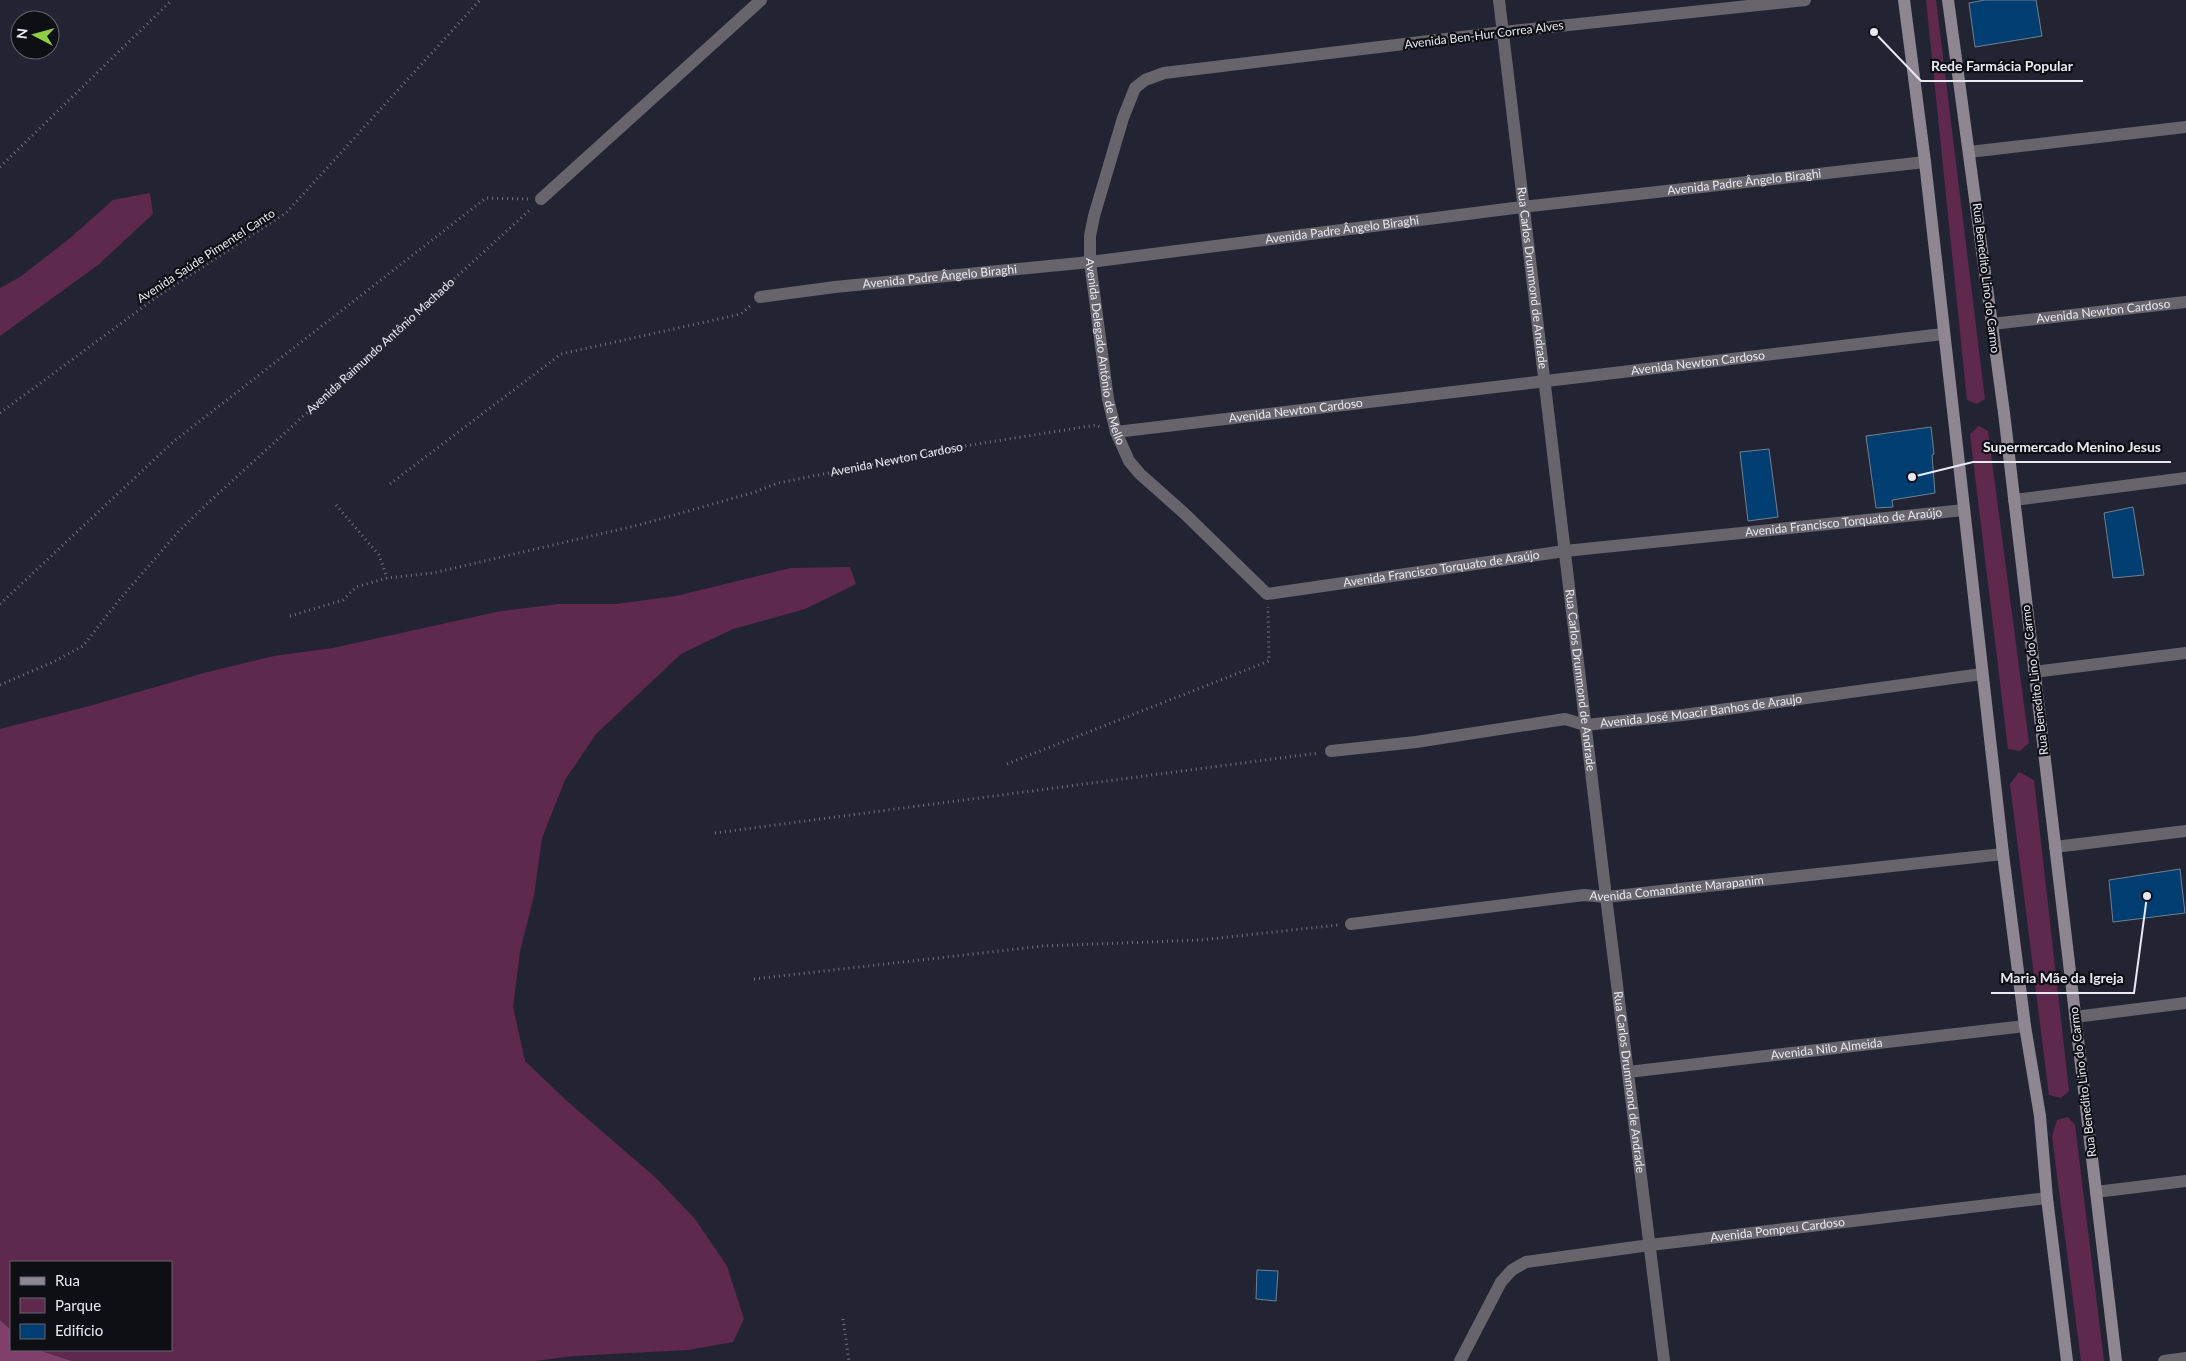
<svg xmlns="http://www.w3.org/2000/svg" width="2186" height="1361" font-family="Lato,sans-serif">
<style>
.green{fill:#5f294d}
.forest{fill:#81406b}
.building{fill:#003e72;stroke:#72808e}
.lines{fill:none;stroke-linecap:round;stroke-linejoin:round}
.path{stroke:#71727f;stroke-width:3;stroke-dasharray:1 4;stroke-linecap:butt}
.street{stroke:#68646b;stroke-width:12}
.secondary{stroke:#8e8792;stroke-width:12}
.labels{text-anchor:middle;stroke-width:4.5;stroke-linejoin:round;paint-order:stroke}
.street-label{font-size:12px;fill:#e8e9f3;stroke:#0e0e15}
.leader{fill:none;stroke:#e8e9f3;stroke-width:2}
.callout-dot{fill:#e8e9f3;stroke:#0e0e15;stroke-width:2}
.callout-label{font-size:14px;text-anchor:middle;font-weight:bold;fill:#e8e9f3;stroke:#0e0e15;stroke-width:4.5;stroke-linejoin:round;paint-order:stroke}
</style>
<rect width="100%" height="100%" fill="#232433"/>
<path class="green" d="M1926 0H1936L1985 399 1977 404 1967 400Z
M150 193 153 214 98 265 0 336V288L20 277 69 239 113 200Z
M1979 426 1988 431 2029 743 2020 751 2008 749 1970 434Z
M850 567 856 584 805 609 733 629 681 654 596 734 565 780 542 838 534 896 520 951 513 1007 525 1061 567 1101 656 1178 695 1219 727 1266 744 1319 733 1342 688 1350 573 1356 535 1361H72L38 1350H171V1262H11V1330L0 1320V729L93 705 204 673 274 656 333 648 501 611 558 604H616L676 596 791 568Z
M2019 772 2034 780 2069 1091 2061 1098 2049 1095 2010 784Z
M2068 1117 2075 1125 2104 1361H2081L2052 1136 2057 1120Z"/>
<path class="forest" d="M0 1320 11 1330V1350H38L72 1361H0Z"/>
<path class="building" d="M1985 0H2036L2042 36 1975 47 1969 3Z
M1931 427 1934 454 1932 455 1935 493 1892 500 1893 507 1876 508 1866 436Z
M1769 449 1778 517 1748 521 1740 452Z
M2133 507 2144 575 2113 578 2104 513Z
M2180 869 2185 913 2113 922 2109 880Z
M1257 1270 1278 1271 1276 1301 1256 1299Z"/>
<g class="lines">
<g class="path">
<path d="M0 167 172 0"/>
<path d="M0 413 158 296 286 213 480 0"/>
<path d="M390 484 561 354 741 314 751 305"/>
<path d="M336 505 379 555 387 578"/>
<path d="M0 604 173 442 486 198 528 199"/>
<path id="s1" d="M290 616 343 600 356 587 387 578 433 573 639 525 755 492 778 483 965 446 1096 425 1100 427"/>
<path id="s2" d="M0 685 53 662 83 646 120 599 179 531 209 502 532 208"/>
<path d="M1007 764 1269 661 1268 607"/>
<path d="M715 833 1318 753"/>
<path d="M754 979 1043 946 1201 940 1338 925"/>
<path d="M843 1319 849 1361"/>
</g>
<g class="street">
<path id="s3" d="M1499 0 1606 897 1664 1361"/>
<path id="s4" d="M1805 0 1503 32 1164 73 1145 80 1135 88 1123 118 1094 216 1090 236V262L1108 399 1116 432 1129 461 1140 474 1185 514 1267 594 1565 551 1964 510"/>
<path d="M1969 152 2186 127"/>
<path d="M541 199 761 0"/>
<path id="s5" d="M760 297 835 287 1090 262 1522 207 1925 162"/>
<path id="s6" d="M1992 324 2186 302"/>
<path id="s7" d="M1116 432 1943 334"/>
<path d="M2014 500 2186 478"/>
<path d="M2034 672 2186 653"/>
<path id="s8" d="M1331 751 1416 742 1565 719 1585 725 1683 715 1982 674"/>
<path d="M2055 847 2186 831"/>
<path id="s9" d="M1351 924 1584 895 1606 897 2003 854"/>
<path d="M2075 1017 2186 1003"/>
<path id="s10" d="M1628 1072 2025 1026"/>
<path d="M2096 1192 2186 1181"/>
<path id="s11" d="M1460 1361 1501 1282 1512 1270 1526 1262 1650 1245 2047 1198"/>
<path d="M2164 1361 2186 1358"/>
</g>
<path class="secondary" d="M1904 0 1925 162 2003 854 2025 1026 2040 1116 2047 1198 2067 1361
M1948 0 2004 413 2116 1361"/>
</g>
<g class="labels">
<g class="street-label">
<text transform="translate(1484 35) rotate(-7)" y="4">Avenida Ben-Hur Correa Alves</text>
<text dy="4" stroke="none"><textPath href="#s5" startOffset="991">Avenida Padre Ângelo Biraghi</textPath></text>
<text dy="4" stroke="none"><textPath href="#s5" startOffset="586">Avenida Padre Ângelo Biraghi</textPath></text>
<text transform="translate(206 256) rotate(-33)" y="4">Avenida Saúde Pimentel Canto</text>
<text dy="4" stroke="none"><textPath href="#s5" startOffset="181">Avenida Padre Ângelo Biraghi</textPath></text>
<text transform="translate(1986 278) rotate(83)" y="4">Rua Benedito Lino do Carmo</text>
<text dy="4" stroke="none"><textPath href="#s3" startOffset="280">Rua Carlos Drummond de Andrade</textPath></text>
<text dy="4" stroke="none"><textPath href="#s6" startOffset="112">Avenida Newton Cardoso</textPath></text>
<text dy="4" stroke="none"><textPath href="#s2" startOffset="515">Avenida Raimundo Antônio Machado</textPath></text>
<text dy="4" stroke="none"><textPath href="#s4" startOffset="950">Avenida Delegado Antônio de Mello</textPath></text>
<text dy="4" stroke="none"><textPath href="#s7" startOffset="586">Avenida Newton Cardoso</textPath></text>
<text dy="4" stroke="none"><textPath href="#s7" startOffset="181">Avenida Newton Cardoso</textPath></text>
<text dy="4" stroke="none"><textPath href="#s1" startOffset="630">Avenida Newton Cardoso</textPath></text>
<text dy="4" stroke="none"><textPath href="#s4" startOffset="1836">Avenida Francisco Torquato de Araújo</textPath></text>
<text dy="4" stroke="none"><textPath href="#s4" startOffset="1431">Avenida Francisco Torquato de Araújo</textPath></text>
<text transform="translate(2035 680) rotate(-97)" y="4">Rua Benedito Lino do Carmo</text>
<text dy="4" stroke="none"><textPath href="#s3" startOffset="685">Rua Carlos Drummond de Andrade</textPath></text>
<text dy="4" stroke="none"><textPath href="#s8" startOffset="374">Avenida José Moacir Banhos de Araujo</textPath></text>
<text dy="4" stroke="none"><textPath href="#s9" startOffset="328">Avenida Comandante Marapanim</textPath></text>
<text dy="4" stroke="none"><textPath href="#s10" startOffset="200">Avenida Nilo Almeida</textPath></text>
<text transform="translate(2083 1082) rotate(-97)" y="4">Rua Benedito Lino do Carmo</text>
<text dy="4" stroke="none"><textPath href="#s3" startOffset="1090">Rua Carlos Drummond de Andrade</textPath></text>
<text dy="4" stroke="none"><textPath href="#s11" startOffset="375">Avenida Pompeu Cardoso</textPath></text>
</g>
</g>
<path class="leader" d="M1874 32L1921 81H2083M1912 477L1973 462H2171M2147 896L2134 993H1991"/>
<g class="callout-dot">
<circle cx="1874" cy="32" r="5"/>
<circle cx="1912" cy="477" r="5"/>
<circle cx="2147" cy="896" r="5"/>
</g>
<g class="callout-label">
<text x="2002" y="71">Rede Farmácia Popular</text>
<text x="2072" y="452">Supermercado Menino Jesus</text>
<text x="2062" y="983">Maria Mãe da Igreja</text>
</g>
<rect x="10" y="1261" width="162" height="90" fill="#0e0e15" stroke="#65666e"/>
<rect x="20" y="1277" width="25" height="8" fill="#8e8792" stroke="#65666e"/>
<text x="55" y="1286" font-size="15" fill="#e8e9f3">Rua</text>
<rect x="20" y="1298" width="25" height="15" fill="#5f294d" stroke="#65666e"/>
<text x="55" y="1311" font-size="15" fill="#e8e9f3">Parque</text>
<rect x="20" y="1324" width="25" height="15" fill="#003e72" stroke="#65666e"/>
<text x="55" y="1336" font-size="15" fill="#e8e9f3">Edifício</text>
<g transform="translate(35 35) rotate(276)"><circle r="24" fill="#0e0e15" stroke="#65666e"/>
<path d="M0-4L9 19L0 12L-9 19Z" fill="#90cd41"/>
<text y="-8" font-size="14" font-weight="bold" text-anchor="middle" fill="#e8e9f3">N</text>
</g>
</svg>
